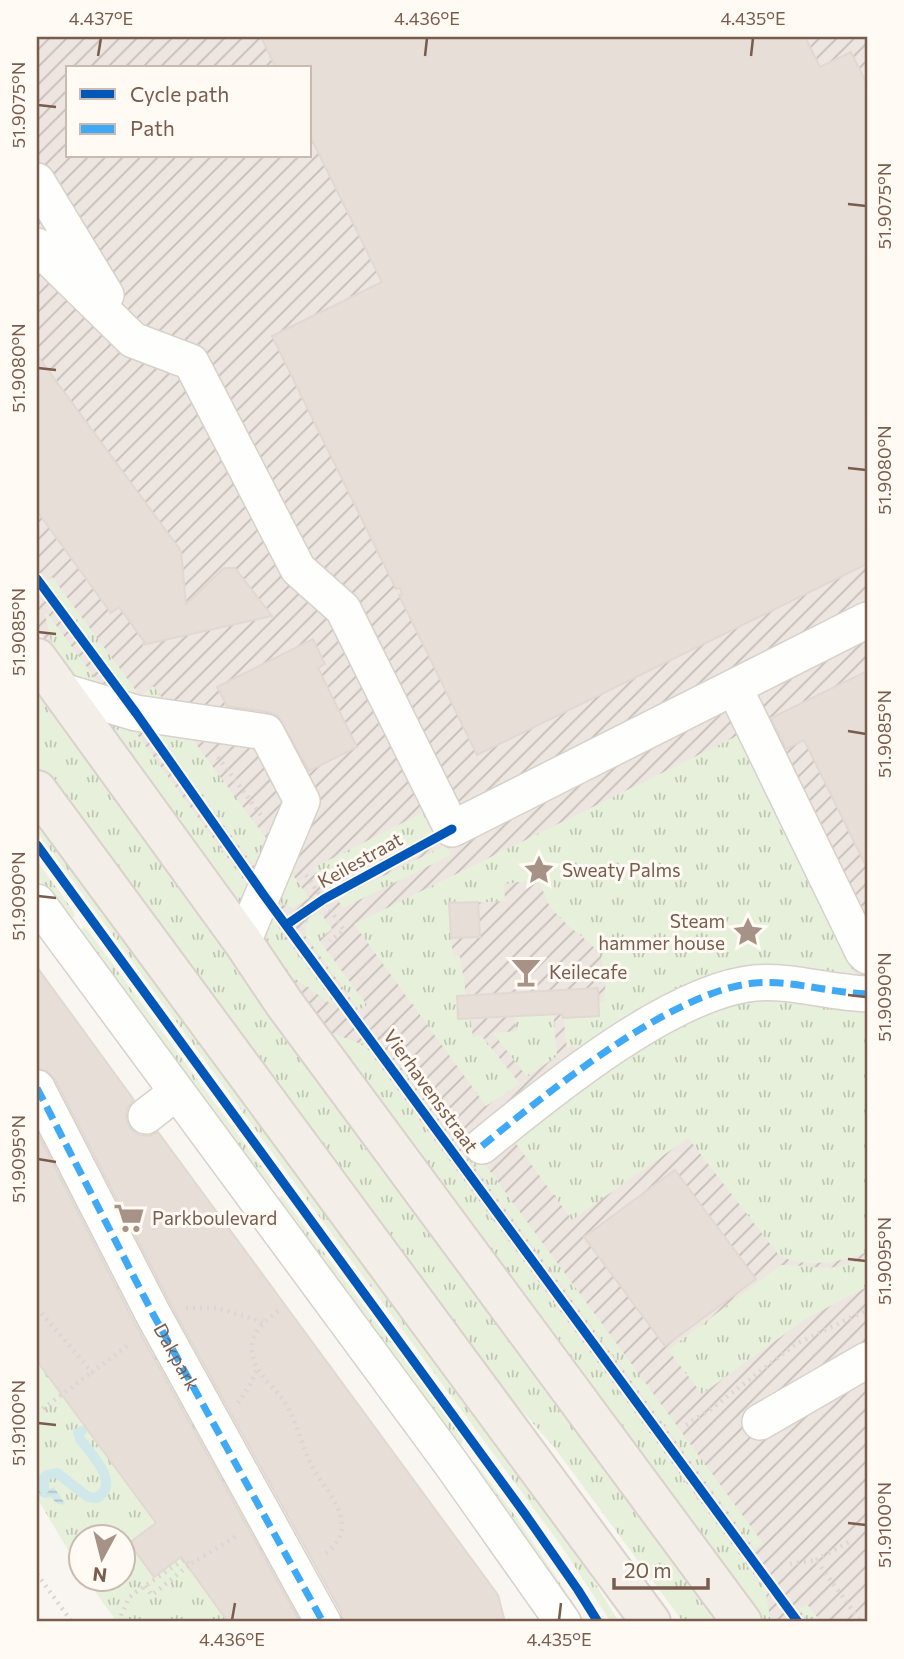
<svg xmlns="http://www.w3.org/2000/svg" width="904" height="1659" font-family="Commissioner,sans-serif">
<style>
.industrial{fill:url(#industrial-furrows);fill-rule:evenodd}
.grass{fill:url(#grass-tufts)}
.water{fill:url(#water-rules)}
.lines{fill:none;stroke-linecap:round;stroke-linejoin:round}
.stream{stroke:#d0e8ea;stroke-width:10}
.building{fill:#e6ded7;stroke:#e2d8d2;stroke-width:2}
.minor-casing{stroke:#d7d1cb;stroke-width:38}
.major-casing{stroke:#dad1cc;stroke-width:42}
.path{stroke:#dcd5d0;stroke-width:4.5;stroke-dasharray:2 5;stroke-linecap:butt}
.minor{stroke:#fefefd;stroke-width:35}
.major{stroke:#f3eee8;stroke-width:38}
.quiet{stroke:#3fa9f5;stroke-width:7;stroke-dasharray:14 7;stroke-linecap:butt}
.cycleway-casing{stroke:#fffaf3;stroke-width:13}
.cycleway{stroke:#0057b8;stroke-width:9}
.ticks{fill:none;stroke:#7a5c4d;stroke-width:2.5}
.labels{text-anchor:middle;stroke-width:6;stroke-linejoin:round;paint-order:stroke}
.street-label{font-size:19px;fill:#7a5c4d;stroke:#fffaf3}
.poi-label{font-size:19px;fill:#7a5c4d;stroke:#fffaf3;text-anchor:start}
.neatline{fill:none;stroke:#7a5c4d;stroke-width:2.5}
.ticks-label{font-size:18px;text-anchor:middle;fill:#7a5c4d}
</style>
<defs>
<pattern id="industrial-furrows" width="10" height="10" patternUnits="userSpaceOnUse" patternTransform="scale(1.75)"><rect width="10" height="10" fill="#ede5e0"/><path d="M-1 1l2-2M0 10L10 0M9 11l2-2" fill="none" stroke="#c5bdb8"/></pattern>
<pattern id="grass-tufts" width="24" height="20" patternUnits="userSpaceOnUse" patternTransform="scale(1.75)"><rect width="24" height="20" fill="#e7f0db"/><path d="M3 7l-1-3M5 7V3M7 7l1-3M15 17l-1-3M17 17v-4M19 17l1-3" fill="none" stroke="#c0c6b4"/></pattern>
<pattern id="water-rules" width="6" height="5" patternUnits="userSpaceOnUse" patternTransform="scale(1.75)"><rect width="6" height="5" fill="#d0e8ea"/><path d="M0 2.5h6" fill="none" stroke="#aebfc0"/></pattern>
</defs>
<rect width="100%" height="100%" fill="#f9f5f0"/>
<path class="industrial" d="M37 37H867V1622H755L37 629ZM68 68H310V156H68Z"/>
<path class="grass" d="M52 577 140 696 153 686 170 708 134 703 46 582Z
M47 613 106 693 85 690 55 659 45 614Z
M37 690 722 1622H683L554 1447 482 1366 209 1001 37 766Z
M102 722 131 726 251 890 243 912Z
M157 731 190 736 272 846 258 871 156 734Z
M739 735 859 984 798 976 583 1059 572 1045 567 1049 562 1006 603 1002C615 943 583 946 553 910 546 903 543 890 539 880L504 884 505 901 448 904 453 957 460 956 473 1037 481 1035 520 1084 486 1106 354 924Z
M430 809 439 830 326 886 313 868Z
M37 817 569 1541 619 1622H611L562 1547 37 832Z
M446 845 451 855 343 908 337 899Z
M37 861 74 912V917L67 918 37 877Z
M288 868 309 898 293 908 283 905 276 895Z
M319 911 332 929 319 940 367 1005 359 1010 305 935 306 922Z
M271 917 335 1005C328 1003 320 996 313 991 286 974 259 953 271 917Z
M83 928 87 929 272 1181 269 1187H266L79 932Z
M739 993 867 1002V1244L863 1247 867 1252C844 1262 799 1270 778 1254L688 1138 572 1220 514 1141 595 1080 594 1072Z
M553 1009 557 1056 527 1077 493 1033 516 1031 515 1013Z
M329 1032 361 1044 363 1043 768 1594 766 1595 771 1622H760Z
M409 1061 763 1543 755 1549 401 1067Z
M37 1115 310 1622H117L86 1579 122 1578V1536H80V1570L37 1498Z
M282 1196 463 1439 461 1446 456 1445 277 1198Z
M867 1256V1287L807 1318 702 1394 668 1350 781 1265C816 1265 833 1275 867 1256Z
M475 1462 516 1517 586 1622H578L471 1465Z
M807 1604 821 1622H809L799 1609Z"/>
<path class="water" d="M41 1467 38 1474 41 1486 47 1490 54 1487 65 1504C59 1506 55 1503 52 1497L45 1498 38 1495 37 1478Z"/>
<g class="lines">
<path class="stream" d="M44 1489V1478L47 1475 57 1473 88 1497 97 1498C121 1483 91 1454 80 1439L78 1433 82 1431"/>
</g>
<path class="building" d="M261 37H805L820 67 851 52 867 84V564L477 755 399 595 402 594 400 588 396 589 272 336 382 282 310 136V68H276Z
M37 355 181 551 186 604 224 568H235L272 616 142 645 145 643 119 607 111 613 37 511Z
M313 639 325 664 318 668 357 747 309 771 278 716 269 712 227 706 217 687Z
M867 671V868L804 740 786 749 771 718Z
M478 902 480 937 451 938 449 903Z
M37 967 134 1100 127 1109 126 1118 130 1128 139 1135 149 1136 158 1132 498 1595 505 1622H343L341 1612 171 1305 55 1079 47 1071 37 1068Z
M598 988 599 1016 563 1018 562 1014 458 1019 457 996Z
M37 1132 135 1324 300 1622H228L181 1557 154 1577 129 1543 156 1523 37 1361Z
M675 1170 756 1279 665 1346 584 1237Z"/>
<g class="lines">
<g class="minor-casing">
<path id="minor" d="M37 181 106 295
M37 246 133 340 191 362 298 569 343 609 452 829 867 620
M734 687 863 952 867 956
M62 691 136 713 266 732 302 801 243 942
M37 902 450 1462 563 1622
M37 1088 153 1314 323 1622
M146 1116 177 1092
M482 1146C547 1093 671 991 755 983 793 980 830 993 867 994
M760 1422 867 1360"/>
</g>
<g class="major-casing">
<path id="major" d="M37 658 243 942 284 1003 742 1622
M37 790 651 1622"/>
</g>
<path class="path" d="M218 757 261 815
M306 875 344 930 330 941
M37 1308 92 1372 131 1343
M186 1308H217L263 1322
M278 1311C265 1321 252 1331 252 1349 252 1373 274 1385 285 1403 299 1425 302 1450 315 1472 325 1488 341 1505 342 1525 342 1538 334 1548 323 1555
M238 1403 250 1385 257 1369
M37 1413 92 1372
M686 1425 711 1409 796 1344 867 1310
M816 1560 849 1542
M790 1564 816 1560 861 1622
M37 1574 72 1622
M145 1586 152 1595 189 1565
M118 1622 129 1598 133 1594 185 1559 189 1565 238 1535"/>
<use href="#minor" class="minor"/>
<use href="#major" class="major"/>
<g class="quiet">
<path id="s1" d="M37 1088 153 1314 323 1622"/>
<path d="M482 1146C547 1093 671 991 755 983 793 980 830 993 867 994"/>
</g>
<g class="cycleway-casing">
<path id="cycleway" d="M37 579 136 713 263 894 798 1622
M37 845 525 1514 578 1590 598 1622
M286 925 324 899 452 829"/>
</g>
<use href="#cycleway" class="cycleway"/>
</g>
<path class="ticks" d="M98 56 101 38M425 56 427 38M751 56 753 38M38 105 56 107M848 204 866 206M38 368 56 370M848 468 866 470M38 632 56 634M848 731 866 734M38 896 56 898M848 995 866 997M38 1159 56 1162M848 1259 866 1261M38 1423 56 1425M848 1523 866 1525M232 1620 235 1603M559 1620 561 1603"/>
<defs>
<g id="sight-bare" transform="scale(2.415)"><path d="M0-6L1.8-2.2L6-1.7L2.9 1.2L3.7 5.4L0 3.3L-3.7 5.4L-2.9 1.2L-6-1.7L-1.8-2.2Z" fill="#a69286" stroke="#fffaf3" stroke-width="2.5" paint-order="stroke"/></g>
<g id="bar-bare" transform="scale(2.415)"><path d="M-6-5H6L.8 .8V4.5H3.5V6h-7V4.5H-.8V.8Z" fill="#a69286" stroke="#fffaf3" stroke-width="2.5" paint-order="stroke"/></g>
<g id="supermarket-bare" transform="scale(2.415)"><path d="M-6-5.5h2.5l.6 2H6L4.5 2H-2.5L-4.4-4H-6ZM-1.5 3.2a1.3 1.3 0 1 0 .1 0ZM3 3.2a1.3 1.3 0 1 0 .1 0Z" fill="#a69286" stroke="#fffaf3" stroke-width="2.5" paint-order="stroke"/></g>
</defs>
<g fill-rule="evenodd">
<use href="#sight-bare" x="539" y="870"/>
<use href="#sight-bare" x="748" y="932"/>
<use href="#bar-bare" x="526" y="972"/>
<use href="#supermarket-bare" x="129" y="1218"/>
</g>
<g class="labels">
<g class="street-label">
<text transform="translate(360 860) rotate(-29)" y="7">Keilestraat</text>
<text transform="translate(431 1091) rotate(54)" y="7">Vierhavensstraat</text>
<text dy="7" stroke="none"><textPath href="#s1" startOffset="303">Dakpark</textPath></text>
</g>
<g class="poi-label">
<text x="562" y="877">Sweaty Palms</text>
<text x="725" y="928" text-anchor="end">Steam<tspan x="725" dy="22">hammer house</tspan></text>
<text x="549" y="979">Keilecafe</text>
<text x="152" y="1225">Parkboulevard</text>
</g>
</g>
<rect width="904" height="1659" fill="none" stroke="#fffaf3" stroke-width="77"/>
<rect x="66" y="66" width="245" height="91" fill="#fffaf3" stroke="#cabbb1" stroke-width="2"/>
<rect x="80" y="89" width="35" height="10" fill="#0057b8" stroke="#cabbb1" stroke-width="2"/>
<text x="130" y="102" font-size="21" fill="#7a5c4d">Cycle path</text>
<rect x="80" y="124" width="35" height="10" fill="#3fa9f5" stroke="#cabbb1" stroke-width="2"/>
<text x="130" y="136" font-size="21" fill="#7a5c4d">Path</text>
<g transform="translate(102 1558) rotate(187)"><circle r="33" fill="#fffaf3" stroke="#cabbb1" stroke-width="2"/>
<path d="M0-5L12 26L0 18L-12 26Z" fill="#a69286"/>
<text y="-10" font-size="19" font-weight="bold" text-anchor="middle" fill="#7a5c4d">N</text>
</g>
<path d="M614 1578v10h94v-10" fill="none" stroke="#7a5c4d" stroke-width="3.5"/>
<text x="624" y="1578" font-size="21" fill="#7a5c4d" stroke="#fffaf3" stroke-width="5" paint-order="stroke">20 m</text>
<rect x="38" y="38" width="828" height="1582" class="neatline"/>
<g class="ticks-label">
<text x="101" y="25">4.437°E</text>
<text x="427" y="25">4.436°E</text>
<text x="753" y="25">4.435°E</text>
<text transform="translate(19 105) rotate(-90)" y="6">51.9075°N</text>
<text transform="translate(885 206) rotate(-90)" y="6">51.9075°N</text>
<text transform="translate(19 368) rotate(-90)" y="6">51.9080°N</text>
<text transform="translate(885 470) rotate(-90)" y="6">51.9080°N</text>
<text transform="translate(19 632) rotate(-90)" y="6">51.9085°N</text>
<text transform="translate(885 734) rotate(-90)" y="6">51.9085°N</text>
<text transform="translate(19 896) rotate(-90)" y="6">51.9090°N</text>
<text transform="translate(885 997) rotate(-90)" y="6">51.9090°N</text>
<text transform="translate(19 1159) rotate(-90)" y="6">51.9095°N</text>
<text transform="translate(885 1261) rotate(-90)" y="6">51.9095°N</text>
<text transform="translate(19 1423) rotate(-90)" y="6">51.9100°N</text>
<text transform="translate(885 1525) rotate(-90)" y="6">51.9100°N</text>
<text x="232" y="1646">4.436°E</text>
<text x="559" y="1646">4.435°E</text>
</g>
</svg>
